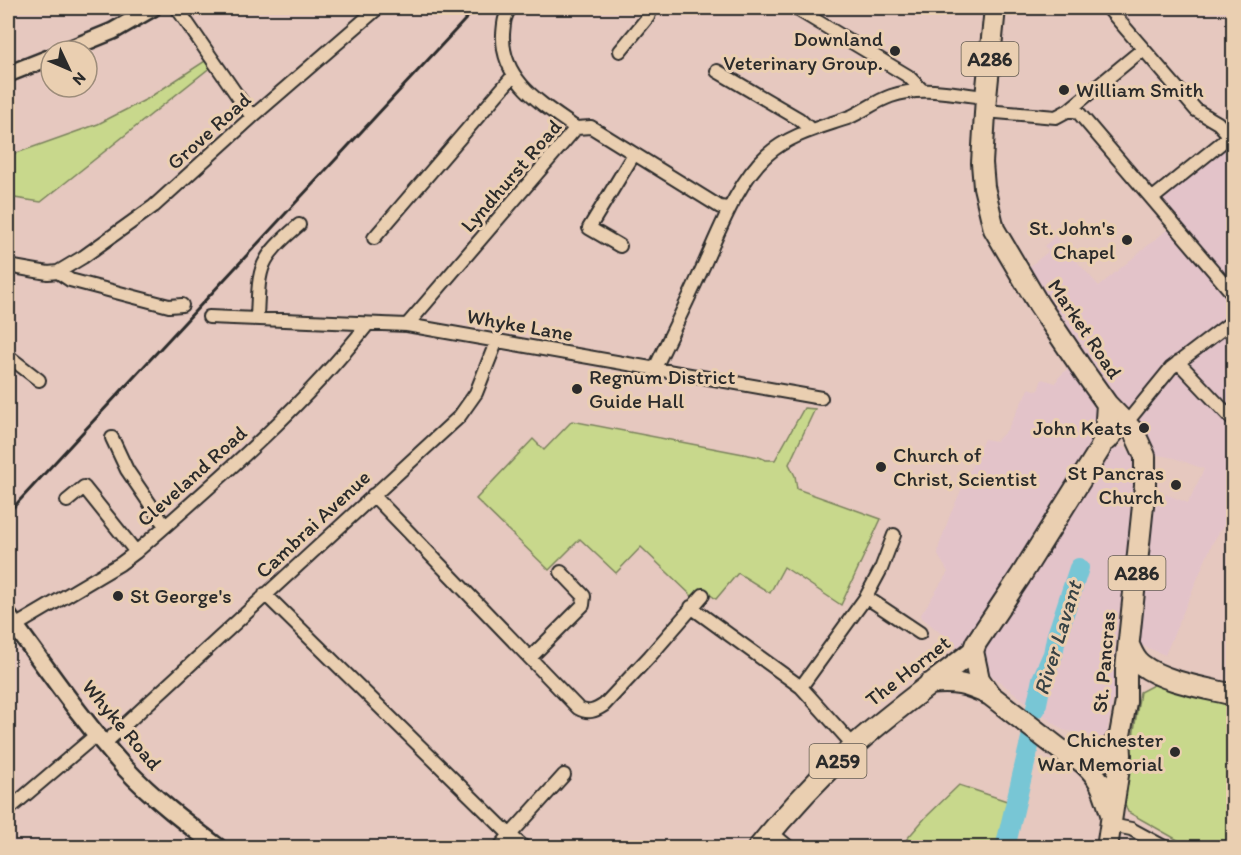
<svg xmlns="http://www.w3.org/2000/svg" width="1241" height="855" font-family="Itim,sans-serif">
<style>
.built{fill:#e3c3c9}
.green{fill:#c8d88c;stroke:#7a825c;stroke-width:1.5}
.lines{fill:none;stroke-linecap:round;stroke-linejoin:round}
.river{stroke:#78c6d5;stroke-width:20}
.minor-casing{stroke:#2b2b2b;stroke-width:16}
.tertiary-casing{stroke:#2b2b2b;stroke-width:20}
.secondary-casing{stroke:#2b2b2b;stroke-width:21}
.primary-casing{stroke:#2b2b2b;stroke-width:24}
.minor{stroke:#eacfb1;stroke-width:12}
.tertiary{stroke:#eacfb1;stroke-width:15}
.secondary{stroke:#eacfb1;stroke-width:16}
.primary{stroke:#eacfb1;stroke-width:20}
.rail{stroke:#2b2b2b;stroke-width:3}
.poi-dot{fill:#2b2b2b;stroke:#eacfb1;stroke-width:2}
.labels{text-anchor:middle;stroke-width:6;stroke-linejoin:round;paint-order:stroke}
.shield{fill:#eacfb1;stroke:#645c53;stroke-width:1.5}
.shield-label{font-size:20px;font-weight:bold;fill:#2b2b2b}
.poi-label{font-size:21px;fill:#2b2b2b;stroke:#eacfb1;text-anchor:end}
.street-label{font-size:21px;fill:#2b2b2b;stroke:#eacfb1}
.water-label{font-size:22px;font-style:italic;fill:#374244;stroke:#eacfb1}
</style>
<rect width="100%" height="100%" fill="#e6c8bf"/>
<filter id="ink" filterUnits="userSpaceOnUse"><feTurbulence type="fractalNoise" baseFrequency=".0167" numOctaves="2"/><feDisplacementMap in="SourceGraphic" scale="12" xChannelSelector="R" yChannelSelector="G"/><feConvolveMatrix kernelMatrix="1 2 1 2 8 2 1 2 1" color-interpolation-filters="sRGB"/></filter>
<g filter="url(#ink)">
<path class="built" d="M1225 140 1234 151 1233 511 1213 542 1165 655 1129 640 1145 486 1188 503 1204 469 1174 458 1153 454 1126 423 973 651 960 649 920 616 948 572 938 555 939 546 950 515 984 439 996 441 1007 430 1029 388 1038 391 1042 379 1056 383 1058 378 1076 360 1020 274 1049 251 1044 246 1055 237 1099 286 1174 224 1153 198Z
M1116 446 1126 448 1137 459 1123 643 1106 738 1063 730 992 676 984 667 982 652 1110 448Z"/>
<path class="green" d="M208 59 212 66 41 202 8 197V156L98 124 147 99Z
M804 408 815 409 789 464 795 476 797 489 881 519 841 605 784 567 770 593 738 573 716 599 701 588 692 596 641 547 616 573 580 539 549 570 476 499 533 439 544 450 572 421 759 457 766 460H775Z
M1157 683 1233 706V847H1190L1128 812 1123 801 1140 692Z
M959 785 1016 804 1005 847H900L925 818Z"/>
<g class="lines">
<path class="river" d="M1036 708 1042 679 1053 654 1056 638 1079 568
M1005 848 1031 738"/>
<g class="minor-casing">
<path id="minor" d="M177 8 252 117
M510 8C504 17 504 23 503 34 501 81 542 104 576 128
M795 8 908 76 921 89
M1108 8 1196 110 1218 123 1229 135
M620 51 648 17 651 8
M717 71 799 119 811 130
M1069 110 1078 112 1234 295
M985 111 1056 117 1069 110 1143 49
M1153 198 1225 140 1233 130
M374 238 513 76
M620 246 589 228 634 154
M8 266 48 273 58 272 70 280 169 306 182 305
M58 272 83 257 154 206 252 117 378 8
M209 317 407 325 821 398
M257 319C259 266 258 260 299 225
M407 325 576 128 591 127 720 207 728 208
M8 356 39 380
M1178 362 1234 421
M655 368C671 335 687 302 702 269 719 232 737 182 767 155 790 134 822 127 850 117 864 111 876 101 891 96 922 85 954 94 986 97
M112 438 127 470 165 526
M1110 443 1171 368 1234 320
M373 495 578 708C588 714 595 711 604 705L650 656 703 595
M67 501 84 487 136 552
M265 594 510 835 499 848
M866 597 920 633
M691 607 801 687 854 746
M15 626 120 564 136 552C218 480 300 410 368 324
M530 658 583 605 584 596 561 572
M801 687 866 597 881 569 894 535
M104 744 459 417 476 393 497 340
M8 810 96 735
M1111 825 1131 829 1166 848
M771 832 790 848
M525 848 510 835 564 775"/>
</g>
<g class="tertiary-casing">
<path id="tertiary" d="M64 51 113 31 153 8
M8 74 51 57"/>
</g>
<g class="secondary-casing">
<path id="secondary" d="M8 616C46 667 82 721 125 768 153 798 186 823 219 848"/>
</g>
<g class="primary-casing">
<path id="primary" d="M995 8 986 97 982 163 984 187 994 229 1039 305 1085 373 1107 404 1134 432 1145 456V486L1126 669V702L1120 735 1121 755 1107 848
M1129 645C1132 652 1135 660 1142 665 1164 682 1206 688 1234 695
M973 651 979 679 990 695 1066 754C1088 765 1109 755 1120 735
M929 684C955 681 966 684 990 695
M1077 758C1100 775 1103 788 1111 814
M758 848C788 811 821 775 857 743 894 710 934 682 973 651L976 643 1020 577 1100 449 1105 435 1107 404"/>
</g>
<use href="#minor" class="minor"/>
<use href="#tertiary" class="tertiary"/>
<use href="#secondary" class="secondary"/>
<use href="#primary" class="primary"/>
<path class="rail" d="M8 513 476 8"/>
</g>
</g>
<g class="poi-dot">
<circle cx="895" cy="51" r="6"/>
<circle cx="1064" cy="90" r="6"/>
<circle cx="1127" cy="240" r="6"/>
<circle cx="577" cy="389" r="6"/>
<circle cx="1144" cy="428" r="6"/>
<circle cx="881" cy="467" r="6"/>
<circle cx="1176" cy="485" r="6"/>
<circle cx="118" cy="596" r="6"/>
<circle cx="1175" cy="752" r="6"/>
</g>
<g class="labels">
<g class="shield">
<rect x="961.5" y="42" width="57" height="34" rx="4.5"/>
<rect x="1108.5" y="556" width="57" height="34" rx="4.5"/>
<rect x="809.5" y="744" width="57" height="34" rx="4.5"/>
</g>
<g class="shield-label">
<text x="990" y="66">A286</text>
<text x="1137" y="580">A286</text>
<text x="838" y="768">A259</text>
</g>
<g class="poi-label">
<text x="883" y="46">Downland<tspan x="883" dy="24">Veterinary Group.</tspan></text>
<text x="1076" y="97" text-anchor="start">William Smith</text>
<text x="1115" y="235">St. John's<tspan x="1115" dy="24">Chapel</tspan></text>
<text x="589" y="384" text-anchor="start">Regnum District<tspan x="589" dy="24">Guide Hall</tspan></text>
<text x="1132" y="435">John Keats</text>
<text x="893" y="462" text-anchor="start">Church of<tspan x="893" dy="24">Christ, Scientist</tspan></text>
<text x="1164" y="480">St Pancras<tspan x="1164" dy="24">Church</tspan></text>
<text x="130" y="603" text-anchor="start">St George's</text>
<text x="1163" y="747">Chichester<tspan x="1163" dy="24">War Memorial</tspan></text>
</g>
<g class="street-label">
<text transform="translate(209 131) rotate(-42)" y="7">Grove Road</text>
<text transform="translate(511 176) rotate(-49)" y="7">Lyndhurst Road</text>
<text transform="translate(520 325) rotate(10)" y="7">Whyke Lane</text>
<text transform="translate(1085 329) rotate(56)" y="7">Market Road</text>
<text transform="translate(192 476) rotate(-42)" y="7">Cleveland Road</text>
<text transform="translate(313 524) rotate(-43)" y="7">Cambrai Avenue</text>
<text transform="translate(1104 662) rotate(-85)" y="7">St. Pancras</text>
<text transform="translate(908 671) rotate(-38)" y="7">The Hornet</text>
<text transform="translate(122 725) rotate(50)" y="7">Whyke Road</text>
</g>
<g class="water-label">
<text transform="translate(1057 638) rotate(-73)" y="8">River Lavant</text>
</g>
</g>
<rect width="1241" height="855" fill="none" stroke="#eacfb1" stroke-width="30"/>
<rect x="15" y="15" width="1211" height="825" fill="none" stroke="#2b2b2b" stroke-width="2" filter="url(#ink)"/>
<g transform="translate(69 69) rotate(134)"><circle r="28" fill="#eacfb1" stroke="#9e8d7b" stroke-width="1.5"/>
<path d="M0-4.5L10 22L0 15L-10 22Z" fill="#2b2b2b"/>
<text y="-9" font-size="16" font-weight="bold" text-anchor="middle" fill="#2b2b2b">N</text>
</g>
</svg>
